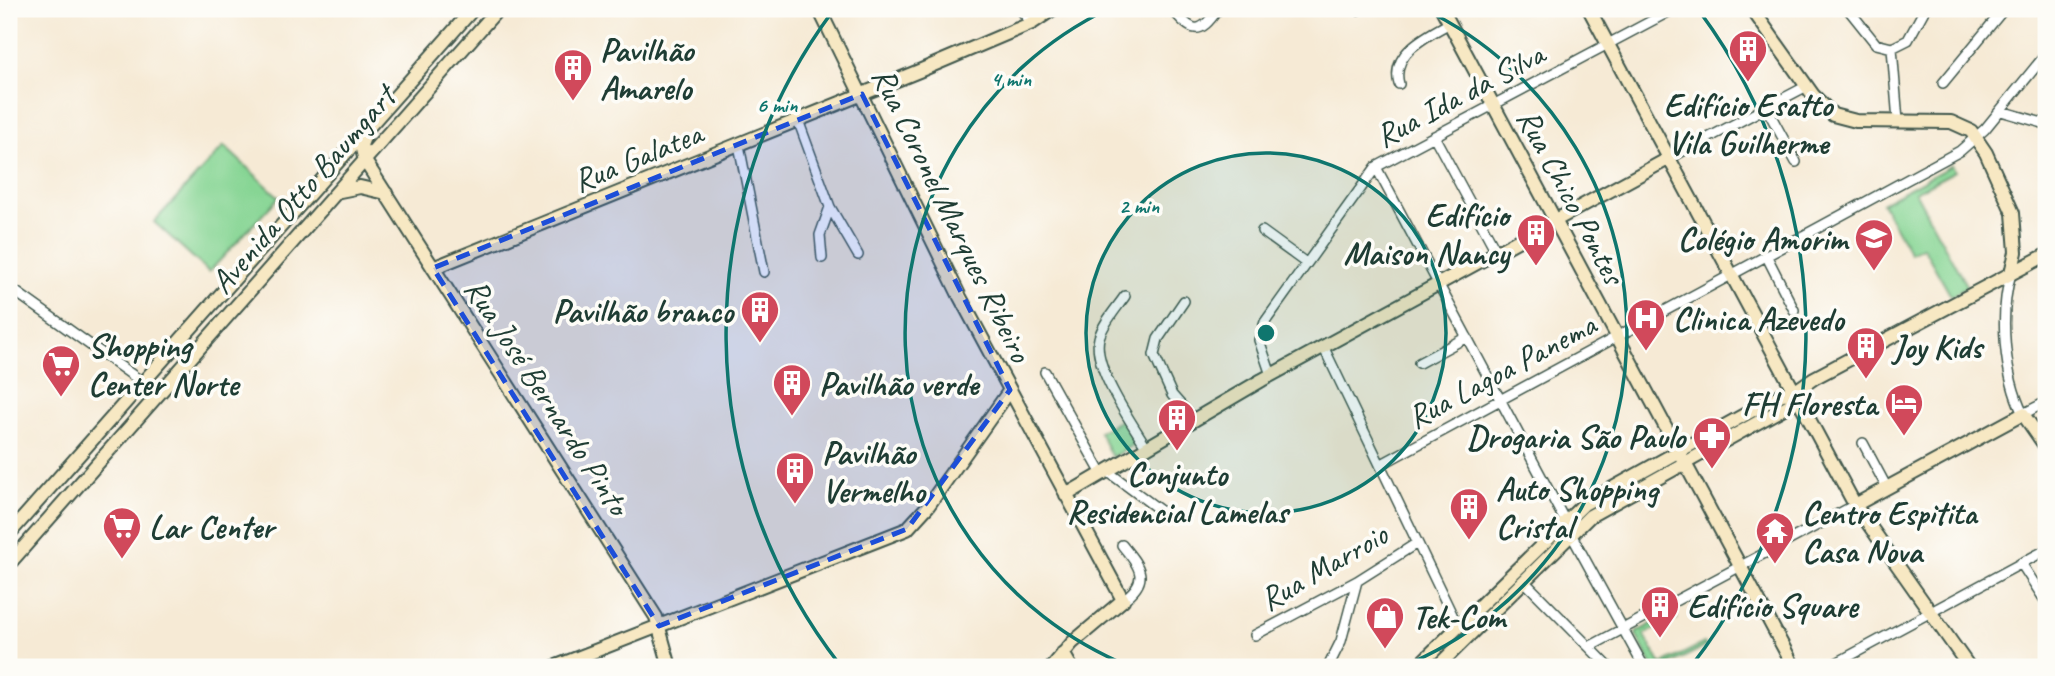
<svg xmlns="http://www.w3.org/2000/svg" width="2055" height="676" font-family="Caveat,sans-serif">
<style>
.green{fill:#87d594;stroke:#538964;stroke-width:2}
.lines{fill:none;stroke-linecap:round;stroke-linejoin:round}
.street-casing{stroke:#3f574c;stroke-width:12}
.secondary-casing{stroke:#3f574c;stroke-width:16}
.street{stroke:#fff;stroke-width:9}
.secondary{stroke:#f7e8c3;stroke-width:12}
.marked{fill:#1d4ed8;fill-opacity:0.2;stroke:#1d4ed8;stroke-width:5;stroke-dasharray:14 9;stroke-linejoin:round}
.ring{fill:none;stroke:#0f766e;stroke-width:3.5}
.labels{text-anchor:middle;stroke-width:7;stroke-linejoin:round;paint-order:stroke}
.poi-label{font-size:33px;font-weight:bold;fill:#1f3d34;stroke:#fdfcf7;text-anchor:start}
.street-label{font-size:33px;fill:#1f3d34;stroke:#fdfcf7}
.centre{fill:#0f766e;stroke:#fdfcf7;stroke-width:3.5}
.ring-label{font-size:21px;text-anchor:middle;font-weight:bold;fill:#0f766e;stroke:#fdfcf7;stroke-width:7;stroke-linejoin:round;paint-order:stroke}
</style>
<rect width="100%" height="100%" fill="#fdfcf7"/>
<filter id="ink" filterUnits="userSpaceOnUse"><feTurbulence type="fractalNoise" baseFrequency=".0143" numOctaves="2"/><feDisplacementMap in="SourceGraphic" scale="14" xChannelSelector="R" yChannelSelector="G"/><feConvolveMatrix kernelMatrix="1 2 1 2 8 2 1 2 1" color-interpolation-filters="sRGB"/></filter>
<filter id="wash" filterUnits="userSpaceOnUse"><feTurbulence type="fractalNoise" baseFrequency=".00686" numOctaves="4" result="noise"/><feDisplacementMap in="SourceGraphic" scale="28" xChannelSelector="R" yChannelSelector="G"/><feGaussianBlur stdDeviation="1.57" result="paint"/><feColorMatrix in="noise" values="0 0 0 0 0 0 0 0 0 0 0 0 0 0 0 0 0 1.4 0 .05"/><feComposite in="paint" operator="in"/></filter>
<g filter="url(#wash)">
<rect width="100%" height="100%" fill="#f6ead5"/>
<path class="green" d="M224 146 279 197 209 272 154 222Z
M1952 165 1955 171 1915 192 1967 287 1951 296 1923 247 1910 253 1882 203Z
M1125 418 1138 442 1112 457 1099 432Z
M1674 612 1677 619 1644 634 1661 665 1704 643 1706 646 1665 667H1653L1636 635 1637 632Z"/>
</g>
<g filter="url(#ink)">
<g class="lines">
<g class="street-casing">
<path id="street" d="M1020 9 1032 23
M1172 9C1192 32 1199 37 1218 9
M1848 9 1876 44 1892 48 1908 40 1925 9
M1358 10 1360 9
M1892 48 1898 121
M1943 83 2004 9
M1399 84C1390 53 1428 35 1450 23
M1766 107 1796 162
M2001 111 2046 124
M798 120 830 207 820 235 822 258
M1434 136 1496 251
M739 145 764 272
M1668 159 1807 86
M1376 167 1565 521
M830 207 858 255
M1262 231 1306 263
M1766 255 1794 310
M2011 273C1999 315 2004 375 2023 414L2046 402
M9 287 142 382
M1125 296C1116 309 1103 323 1099 338 1092 367 1132 423 1147 448
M1184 301 1158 339 1154 355 1172 395 1195 421
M1323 346 1458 627
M1419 363 1467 337
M1045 372 1102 474
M1271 375 1259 340 1265 322 1376 167 1674 9
M1863 443 1887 488
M1380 465 1960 151 1985 129 2046 54
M1107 471 1165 514
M1571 534 1644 667
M1122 545C1140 567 1151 580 1123 600
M2021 563 2046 602
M1524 581 1609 667
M1255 635 1357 581 1417 543
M1589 647 1855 505
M1328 667 1341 641 1357 581
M1829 667 2046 550"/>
</g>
<g class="secondary-casing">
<path id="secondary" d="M819 9 960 297 1123 600 1072 643 1052 667
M1442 9 1794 667
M1589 9 1855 505 1969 667
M1752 9 1813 95 1833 115 1856 121 1951 122 1971 131 1986 153 2013 213 2016 252 2011 273
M365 135 361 145 365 161 656 617 670 667
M340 191 360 187 386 193
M433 268 919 71 1032 23 1053 9
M1066 495 1262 380 1668 159
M1855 505 2023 414 2046 447
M9 534 473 9
M9 564 498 9
M1063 653 1071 667
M554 667 907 529 928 506 1010 390
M1417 667 1584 504 1782 394 1794 392
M1437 667 1590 516 1791 404 1794 392 1814 378 2046 255"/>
</g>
<use href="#street" class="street"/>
<use href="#secondary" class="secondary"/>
</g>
</g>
<path class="marked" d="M862 94 1010 390 907 529 659 626 433 268Z"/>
<circle cx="1266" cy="333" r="180" fill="#0f766e" fill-opacity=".12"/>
<g class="ring">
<circle cx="1266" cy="333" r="180"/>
<path d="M1131 667A360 360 0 0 1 1108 9M1424 9A360 360 0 0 1 1401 667"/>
<path d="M840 665A540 540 0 0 1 832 12M1700 12A540 540 0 0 1 1692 665"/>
</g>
<defs>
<g id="building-pin" transform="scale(2.0125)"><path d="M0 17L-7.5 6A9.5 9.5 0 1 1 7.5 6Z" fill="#d1495b" stroke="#fdfcf7"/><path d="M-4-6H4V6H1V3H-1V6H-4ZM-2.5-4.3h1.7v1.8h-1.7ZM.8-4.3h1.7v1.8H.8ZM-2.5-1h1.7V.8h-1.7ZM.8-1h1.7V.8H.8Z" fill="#fff"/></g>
<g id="school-pin" transform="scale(2.0125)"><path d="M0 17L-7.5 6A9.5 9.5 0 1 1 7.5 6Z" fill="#d1495b" stroke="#fdfcf7"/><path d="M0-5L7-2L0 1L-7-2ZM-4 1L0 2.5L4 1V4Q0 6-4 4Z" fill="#fff"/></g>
<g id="hospital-pin" transform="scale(2.0125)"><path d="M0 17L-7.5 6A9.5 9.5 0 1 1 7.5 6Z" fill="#d1495b" stroke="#fdfcf7"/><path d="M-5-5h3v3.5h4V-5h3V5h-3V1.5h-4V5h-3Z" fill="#fff"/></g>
<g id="supermarket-pin" transform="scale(2.0125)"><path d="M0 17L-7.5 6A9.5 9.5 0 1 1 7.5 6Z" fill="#d1495b" stroke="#fdfcf7"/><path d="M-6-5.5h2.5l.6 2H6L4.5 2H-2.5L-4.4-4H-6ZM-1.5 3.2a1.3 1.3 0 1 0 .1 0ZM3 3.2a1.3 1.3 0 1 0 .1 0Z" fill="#fff"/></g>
<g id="hotel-pin" transform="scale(2.0125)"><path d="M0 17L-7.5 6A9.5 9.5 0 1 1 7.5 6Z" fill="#d1495b" stroke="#fdfcf7"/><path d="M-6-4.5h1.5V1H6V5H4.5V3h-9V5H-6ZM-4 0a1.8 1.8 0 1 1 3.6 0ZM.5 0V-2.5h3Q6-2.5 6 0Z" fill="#fff"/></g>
<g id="pharmacy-pin" transform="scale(2.0125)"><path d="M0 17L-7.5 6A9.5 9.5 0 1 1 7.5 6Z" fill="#d1495b" stroke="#fdfcf7"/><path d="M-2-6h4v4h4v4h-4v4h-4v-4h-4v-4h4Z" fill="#fff"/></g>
<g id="temple-pin" transform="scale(2.0125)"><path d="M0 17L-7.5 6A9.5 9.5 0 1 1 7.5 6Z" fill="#d1495b" stroke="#fdfcf7"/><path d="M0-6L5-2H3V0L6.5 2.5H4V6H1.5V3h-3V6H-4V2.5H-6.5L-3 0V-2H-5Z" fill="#fff"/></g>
<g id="shop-pin" transform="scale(2.0125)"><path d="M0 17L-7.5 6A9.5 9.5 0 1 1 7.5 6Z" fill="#d1495b" stroke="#fdfcf7"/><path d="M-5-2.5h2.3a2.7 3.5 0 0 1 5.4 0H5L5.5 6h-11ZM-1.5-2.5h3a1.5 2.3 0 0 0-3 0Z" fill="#fff"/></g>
</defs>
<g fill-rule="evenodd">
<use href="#building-pin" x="1748" y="49"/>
<use href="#building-pin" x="573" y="68"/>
<use href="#building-pin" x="1536" y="233"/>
<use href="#school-pin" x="1874" y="238"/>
<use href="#building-pin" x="760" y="310"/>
<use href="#hospital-pin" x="1646" y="318"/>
<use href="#building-pin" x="1866" y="346"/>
<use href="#supermarket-pin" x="61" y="364"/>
<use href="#building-pin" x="792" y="383"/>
<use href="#hotel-pin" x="1904" y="403"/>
<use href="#building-pin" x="1177" y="418"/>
<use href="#pharmacy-pin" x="1712" y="436"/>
<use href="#building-pin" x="795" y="471"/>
<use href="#building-pin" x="1469" y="507"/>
<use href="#supermarket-pin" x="122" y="526"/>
<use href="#temple-pin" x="1775" y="531"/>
<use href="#building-pin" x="1660" y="605"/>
<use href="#shop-pin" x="1385" y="616"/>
</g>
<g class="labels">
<g class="poi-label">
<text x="600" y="61">Pavilhão<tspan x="600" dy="38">Amarelo</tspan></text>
<text x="1748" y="116" text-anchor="middle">Edifício Esatto<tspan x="1748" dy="38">Vila Guilherme</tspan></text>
<text x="1509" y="226" text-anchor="end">Edifício<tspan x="1509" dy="38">Maison Nancy</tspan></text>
<text x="1847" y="250" text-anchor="end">Colégio Amorim</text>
<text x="733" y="322" text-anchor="end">Pavilhão branco</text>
<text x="1673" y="330">Clinica Azevedo</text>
<text x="88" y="357">Shopping<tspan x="88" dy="38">Center Norte</tspan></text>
<text x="1893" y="358">Joy Kids</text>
<text x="819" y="395">Pavilhão verde</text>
<text x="1877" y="415" text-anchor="end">FH Floresta</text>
<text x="1685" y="448" text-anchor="end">Drogaria São Paulo</text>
<text x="822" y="464">Pavilhão<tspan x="822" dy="38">Vermelho</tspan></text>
<text x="1177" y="485" text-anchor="middle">Conjunto<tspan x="1177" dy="38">Residencial Lamelas</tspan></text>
<text x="1496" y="500">Auto Shopping<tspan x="1496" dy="38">Cristal</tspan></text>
<text x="1802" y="524">Centro Espitita<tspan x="1802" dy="38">Casa Nova</tspan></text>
<text x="149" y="538">Lar Center</text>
<text x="1687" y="617">Edifício Square</text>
<text x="1412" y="628">Tek-Com</text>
</g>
<g class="street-label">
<text transform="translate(1459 94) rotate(-28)" y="12">Rua Ida da Silva</text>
<text transform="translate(637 156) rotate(-22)" y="12">Rua Galatea</text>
<text transform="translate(302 189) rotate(-49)" y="12">Avenida Otto Baumgart</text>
<text transform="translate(1572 196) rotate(62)" y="12">Rua Chico Pontes</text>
<text transform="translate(953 214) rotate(64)" y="12">Rua Coronel Marques Ribeiro</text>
<text transform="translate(1501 370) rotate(-28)" y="12">Rua Lagoa Panema</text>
<text transform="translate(548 396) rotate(57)" y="12">Rua José Bernardo Pinto</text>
<text transform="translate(1323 566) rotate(-30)" y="12">Rua Marroio</text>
</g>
</g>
<circle cx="1266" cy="333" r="10" class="centre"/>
<g class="ring-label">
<text x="1011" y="86">4 min</text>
<text x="777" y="112">6 min</text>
<text x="1139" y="213">2 min</text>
</g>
<rect width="2055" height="676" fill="none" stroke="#fdfcf7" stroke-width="35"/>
</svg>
